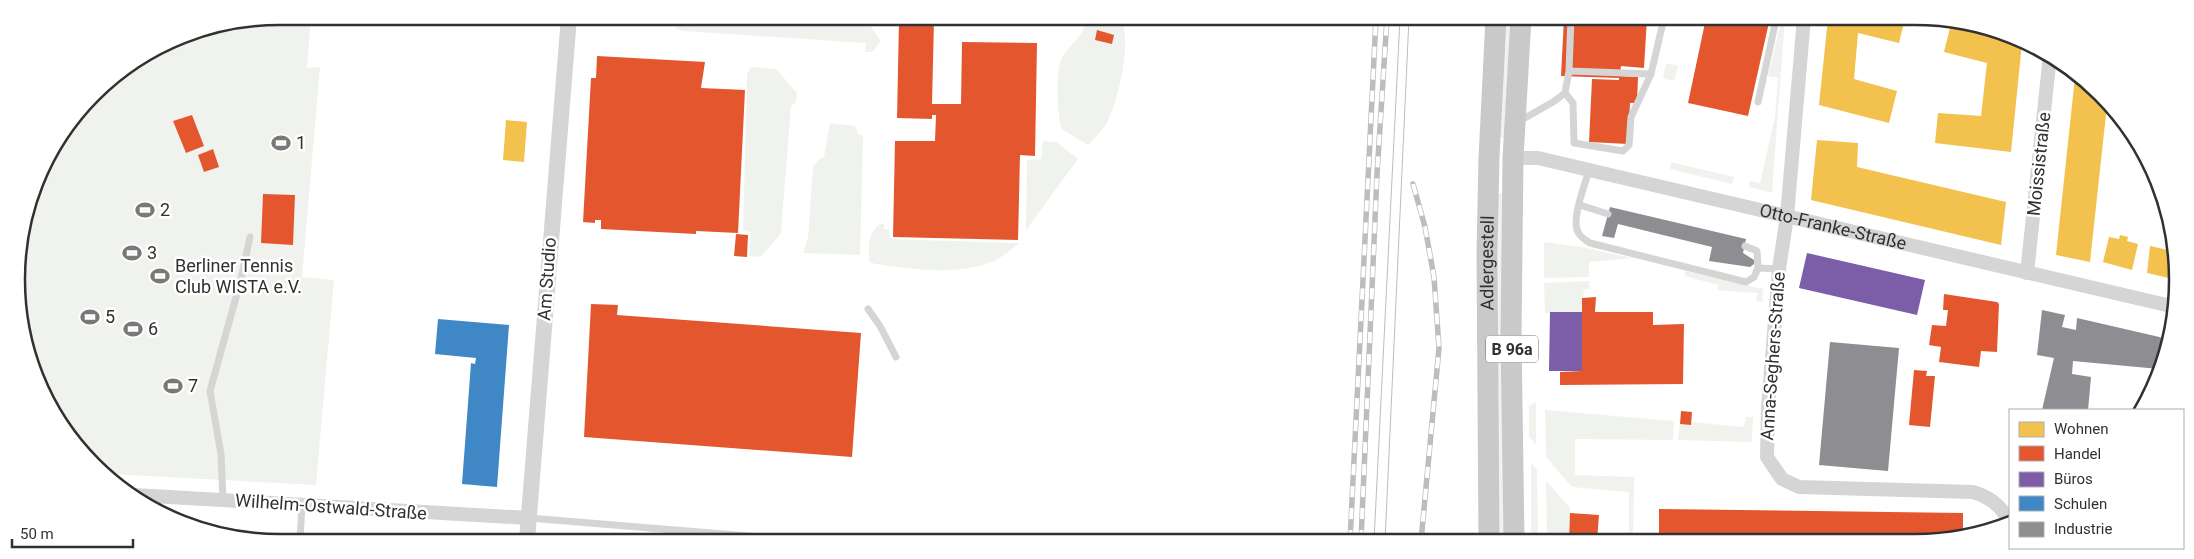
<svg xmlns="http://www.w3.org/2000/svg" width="2194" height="559" font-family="Roboto,sans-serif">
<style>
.green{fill:#f0f3ed}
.homes{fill:#f2c14e}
.shops{fill:#e4572e}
.offices{fill:#7b5ea7}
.schools{fill:#3f88c5}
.industry{fill:#8d8d92}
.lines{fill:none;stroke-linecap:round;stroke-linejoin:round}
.service{stroke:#d5d5d5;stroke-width:7}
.minor{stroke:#d5d5d5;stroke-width:14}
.tertiary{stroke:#d5d5d5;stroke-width:16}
.primary{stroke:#c9c9c9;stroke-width:21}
.tram{stroke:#bdbdbd;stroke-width:1}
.rail-casing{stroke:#bdbdbd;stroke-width:5.5}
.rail{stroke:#fff;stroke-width:4;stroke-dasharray:11;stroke-linecap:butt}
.labels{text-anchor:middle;stroke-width:5;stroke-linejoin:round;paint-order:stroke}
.shield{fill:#fff;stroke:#6f6f6f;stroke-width:1}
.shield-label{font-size:16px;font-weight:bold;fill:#313131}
.poi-label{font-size:18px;fill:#313131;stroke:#fff;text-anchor:start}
.street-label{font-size:18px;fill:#313131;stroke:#fff}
.rim{fill:none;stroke:#313131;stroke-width:2.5}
</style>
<rect width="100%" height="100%" fill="#fff"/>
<path class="green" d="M279 16H311L307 68 320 67 302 277 334 280 316 485 109 474 71 440 25 348 17 262 43 163 106 82 179 36Z
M674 17H864L881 41 872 52H865L866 43 682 31 676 28Z
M1088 17H1121C1132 41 1119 97 1108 121 1104 129 1094 138 1088 145L1062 129C1057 116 1056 76 1060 63 1066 46 1083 39 1088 17Z
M1505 18H1512L1506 138 1499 137Z
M1782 18H1785L1772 193 1749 187 1750 181 1760 183 1775 117 1778 78 1768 76Z
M1666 63 1678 66 1674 81 1663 78Z
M751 67 776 69 797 93 796 101 791 106 781 233 761 257 749 256 751 232 743 230 747 74Z
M830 123 855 126 858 134 863 136 860 255 803 253 808 238 813 167 818 160 824 157Z
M1043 141 1057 142 1078 159 1026 230 1027 160 1041 159Z
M1671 162 1734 177 1732 184 1670 169Z
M1498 193H1504L1506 541H1498Z
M884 223V229H889L890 239 1020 243C1011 249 1001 259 991 262 955 276 912 269 875 264L870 262C867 249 869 226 884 223Z
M1544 242 1587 248 1632 258 1589 262V277L1544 278Z
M1685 271 1763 289 1762 302 1756 301 1757 293 1717 290 1718 285 1685 276Z
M1589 281 1590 289H1584L1582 312 1545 313 1544 283Z
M1536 402V445L1529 436V406Z
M1545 410 1674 421 1673 440 1575 439V475L1634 477 1633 541 1618 534 1629 532V492L1572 487 1546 457Z
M1746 417H1753L1752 442 1678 440 1680 424 1691 425V422L1744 427Z
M1531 463 1537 470 1538 541H1531Z
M1546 481 1570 508 1569 541H1547Z"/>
<path class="homes" d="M1828 18H1905L1899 43 1858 33 1854 79 1897 91 1889 123 1819 105Z
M1952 20 2022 43 2011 152 1935 143 1938 113 1981 116 1987 63 1944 52Z
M2075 77 2107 105 2090 262 2056 255Z
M506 120 527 122 524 162 503 160Z
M1817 140 1858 143 1857 167 2006 202 2001 245 1811 200Z
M2120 235 2128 237 2127 241 2138 244 2132 270 2103 262 2109 237 2119 239Z
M2150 246 2168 250 2167 246 2171 247 2173 279 2147 273Z
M248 532 284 534V540H247Z"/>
<path class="shops" d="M1564 18H1647L1644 68 1621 66 1620 76 1638 77 1637 103H1630L1628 144 1589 142 1592 79 1619 80V78L1561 76Z
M1706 18H1770L1748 116 1688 103Z
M899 20H934L932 104H961L962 42 1037 43 1035 156 1020 155 1018 240 893 237 895 141H935L936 115H932V119L897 118Z
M1097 30 1114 35 1112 44 1095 40Z
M597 56 705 62 701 88 745 90 738 233 696 231V234L601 229V220H595V223L583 222 591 78H596Z
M192 115 204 146 186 153 173 121Z
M213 149 219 167 204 172 198 155Z
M263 194 295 195 293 245 261 243Z
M736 234 748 235 747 257 734 256Z
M1944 294 1997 302 1999 304 1997 352 1981 351 1979 367 1939 362 1941 347 1929 345 1932 325 1946 326 1948 310H1943Z
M1596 297 1595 312H1653V325L1684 324 1683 384 1560 385V372L1582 371V298Z
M591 304 618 305 617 315 861 333 852 457 584 437Z
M1914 370 1927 371 1926 376H1935L1930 427 1909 425Z
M1681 411 1692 412 1691 425 1680 424Z
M1659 509 1963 513V536L1949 541H1659Z
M1570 513 1599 515 1597 541H1569Z"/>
<path class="offices" d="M1807 253 1925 280 1917 315 1799 288Z
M1550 312H1582V371H1549Z"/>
<path class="schools" d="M438 319 509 325 497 487 462 484 471 363 475 364 476 358 435 354Z"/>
<path class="industry" d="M1610 207 1746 239 1743 253 1754 260V264L1750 267 1709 261 1712 247 1618 224 1614 238 1602 236Z
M2042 310 2065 315 2062 327 2076 330 2077 318 2168 339 2159 369 2073 361 2072 374 2091 377 2088 410H2042L2054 358 2037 355Z
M1830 342 1899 348 1888 471 1819 465Z
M321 535 387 539V540H321Z
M562 537 584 539V540H561Z"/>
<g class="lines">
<path class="service" d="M1571 18 1569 71 1651 74
M1565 93 1573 103 1574 143 1623 151 1629 145 1631 117 1651 74 1664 18
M1758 102 1776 20
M1518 122 1553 102 1565 93 1569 71
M1589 170C1585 185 1571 219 1578 232 1580 237 1585 240 1590 243L1746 282 1754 277 1758 268 1779 269
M1580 205 1608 214
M1745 246 1757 251 1758 268
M868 309 880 326 896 357
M223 500 221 454 210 391 241 279 250 237
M529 518 796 540
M300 540 302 504"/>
<g class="minor">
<path d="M546 17 568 19"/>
<path d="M1804 18 1787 216 1779 269 1768 408 1767 457 1782 479 1799 487 1973 492C1990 497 2002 506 2009 522"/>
<path id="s1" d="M1513 158H1538L2175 307"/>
<path d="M2027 273 2050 55"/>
<path d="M134 495 529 518"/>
</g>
<path class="tertiary" d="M527 540 569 17"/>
<g class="primary">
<path id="s2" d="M1489 541 1487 253 1489 158 1496 18"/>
<path d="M1514 541 1511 335 1513 158 1521 18"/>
</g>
<path class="tram" d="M1374 541 1400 18
M1385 541 1409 18"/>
<g class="rail-casing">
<path id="rail" d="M1413 184 1425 227 1434 277 1439 348 1421 541
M1350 541 1376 18
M1361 541 1377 174 1387 18"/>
</g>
<use href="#rail" class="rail"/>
</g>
<defs>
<g id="stadium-bare" transform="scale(1.5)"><path d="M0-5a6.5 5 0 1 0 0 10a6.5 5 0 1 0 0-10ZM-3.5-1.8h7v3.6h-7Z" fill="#797979" stroke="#fff" stroke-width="2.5" paint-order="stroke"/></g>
</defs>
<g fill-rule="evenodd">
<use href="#stadium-bare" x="281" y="143"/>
<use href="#stadium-bare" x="145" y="210"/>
<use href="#stadium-bare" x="132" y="253"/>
<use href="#stadium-bare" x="160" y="276"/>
<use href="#stadium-bare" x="90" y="317"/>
<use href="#stadium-bare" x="133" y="329"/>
<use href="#stadium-bare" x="173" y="386"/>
</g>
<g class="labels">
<rect class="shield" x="1486" y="335.5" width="52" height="27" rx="4"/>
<g class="shield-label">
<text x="1512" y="355">B 96a</text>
</g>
<g class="poi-label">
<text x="296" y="149">1</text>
<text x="160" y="216">2</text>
<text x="147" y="259">3</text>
<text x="175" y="272">Berliner Tennis<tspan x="175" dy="21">Club WISTA e.V.</tspan></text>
<text x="105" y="323">5</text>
<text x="148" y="335">6</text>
<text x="188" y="392">7</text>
</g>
<g class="street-label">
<text transform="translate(2039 164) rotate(-84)" y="6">Moissistraße</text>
<text dy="6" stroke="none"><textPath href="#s1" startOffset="328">Otto-Franke-Straße</textPath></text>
<text dy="6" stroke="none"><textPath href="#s2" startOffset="278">Adlergestell</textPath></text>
<text transform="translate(547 279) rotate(-86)" y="6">Am Studio</text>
<text transform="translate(1773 356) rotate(-86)" y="6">Anna-Seghers-Straße</text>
<text transform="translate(331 507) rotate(4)" y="6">Wilhelm-Ostwald-Straße</text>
</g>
</g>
<path d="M0 0H2194V559H0ZM279 25H1915A254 254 0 0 1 2169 279V280A254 254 0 0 1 1915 534H279A254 254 0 0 1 25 280V279A254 254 0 0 1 279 25Z" fill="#fff" fill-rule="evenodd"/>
<path class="rim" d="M279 25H1915A254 254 0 0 1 2169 279V280A254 254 0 0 1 1915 534H279A254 254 0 0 1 25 280V279A254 254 0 0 1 279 25Z"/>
<rect x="2009" y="409" width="175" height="140" fill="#ffffff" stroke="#adadad"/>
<rect x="2019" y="422" width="25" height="15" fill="#f2c14e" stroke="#adadad"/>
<text x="2054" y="434" font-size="15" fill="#313131">Wohnen</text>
<rect x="2019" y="446" width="25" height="15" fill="#e4572e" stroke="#adadad"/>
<text x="2054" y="459" font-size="15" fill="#313131">Handel</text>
<rect x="2019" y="472" width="25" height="15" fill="#7b5ea7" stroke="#adadad"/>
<text x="2054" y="484" font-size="15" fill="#313131">Büros</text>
<rect x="2019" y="496" width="25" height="15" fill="#3f88c5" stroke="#adadad"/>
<text x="2054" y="509" font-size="15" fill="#313131">Schulen</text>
<rect x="2019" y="522" width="25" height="15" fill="#8d8d92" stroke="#adadad"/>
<text x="2054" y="534" font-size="15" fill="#313131">Industrie</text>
<path d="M12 539v8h121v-8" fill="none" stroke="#313131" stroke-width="2.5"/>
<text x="20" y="539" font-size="15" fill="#313131" stroke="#ffffff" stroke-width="4" paint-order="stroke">50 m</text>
</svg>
